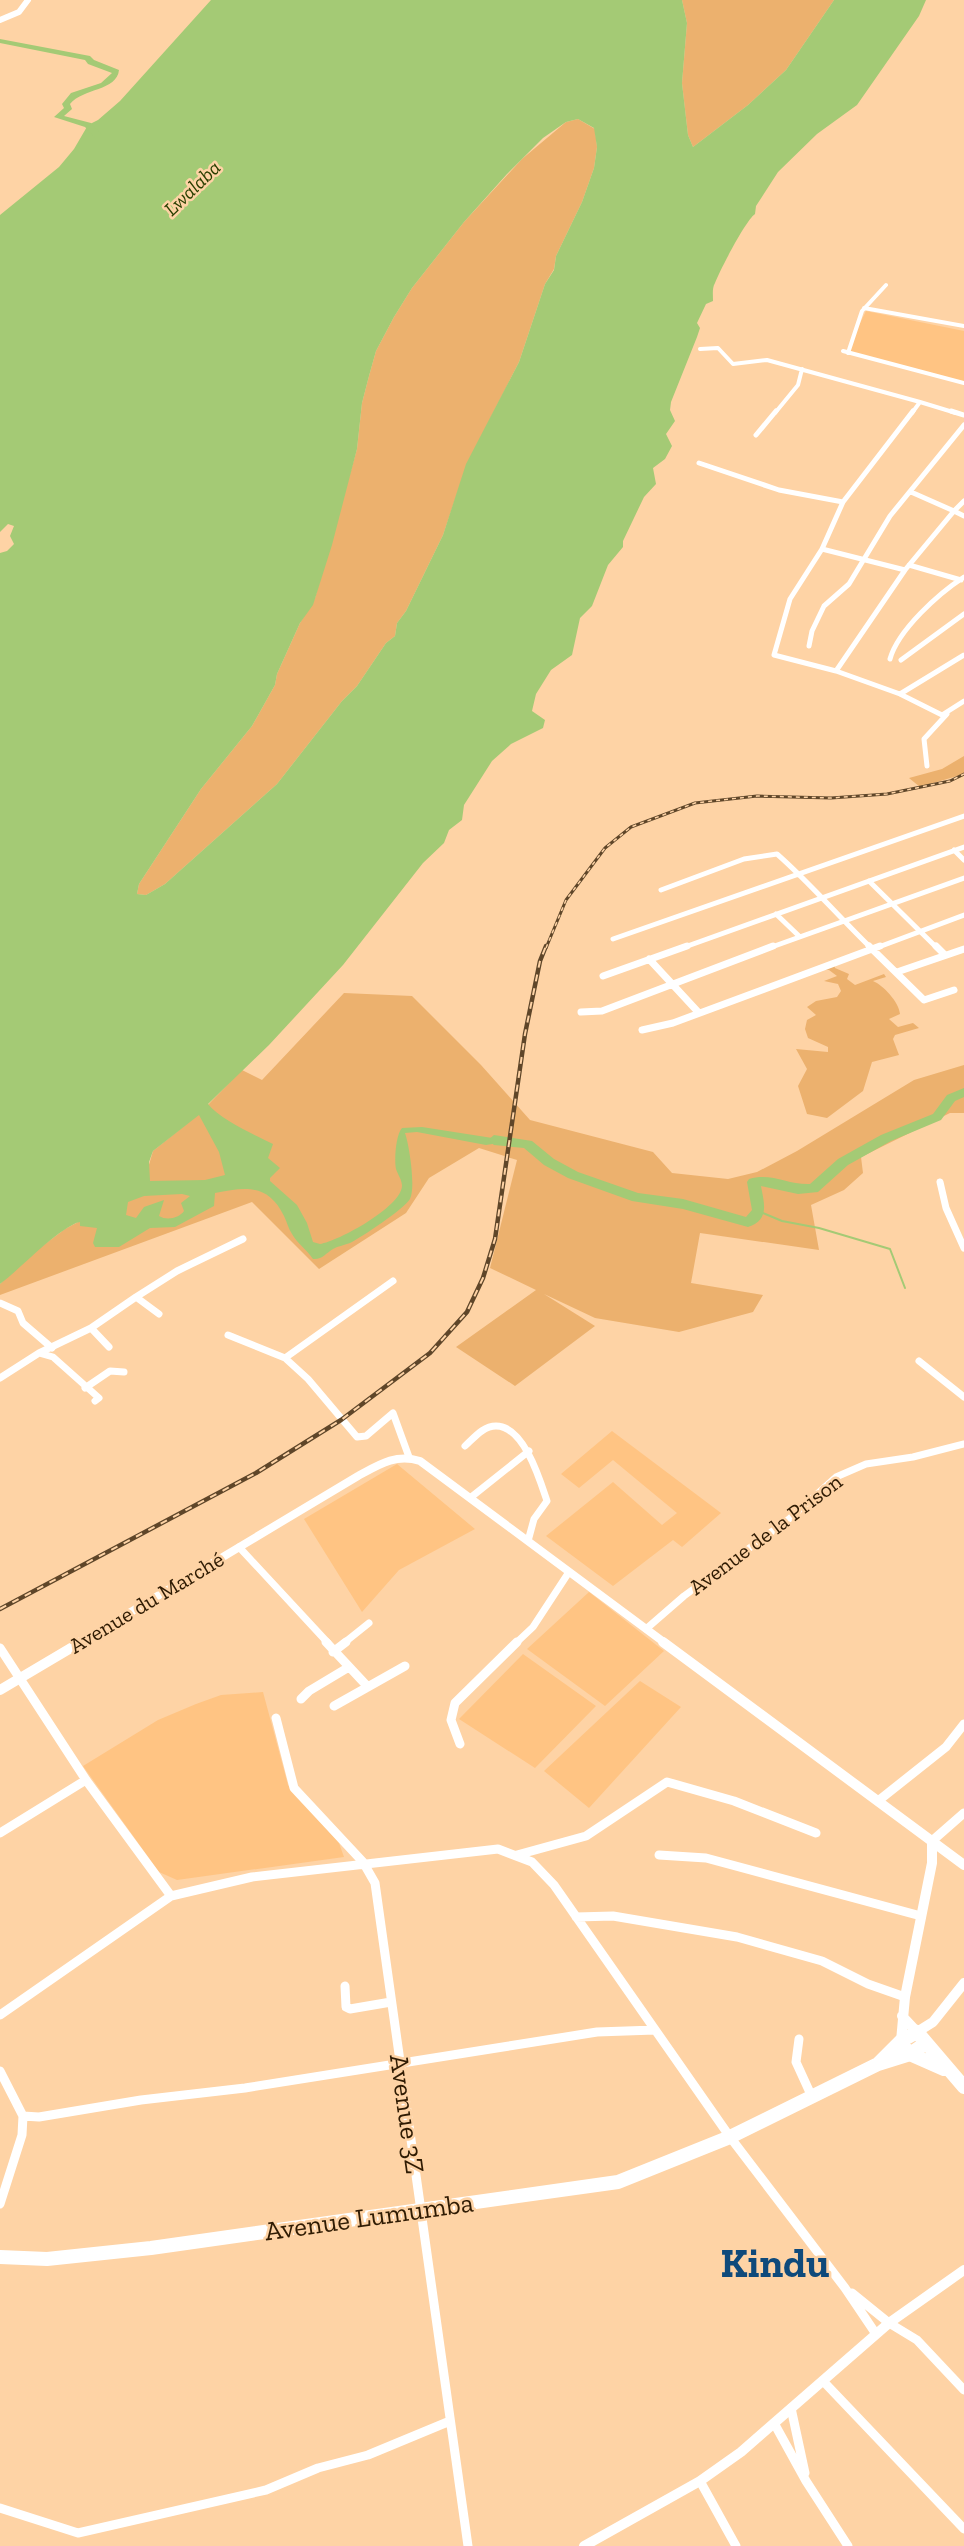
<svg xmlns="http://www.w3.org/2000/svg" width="964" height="2546" font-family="'Zilla Slab',serif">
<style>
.built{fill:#ffc483}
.green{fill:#ecb16e}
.water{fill:#a4ca75;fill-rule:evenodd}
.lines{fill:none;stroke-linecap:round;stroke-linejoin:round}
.stream{stroke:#a4ca75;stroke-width:2}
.river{fill:#a4ca75;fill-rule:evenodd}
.minor-far3{stroke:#fff;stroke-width:4}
.minor-far2{stroke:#fff;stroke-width:5}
.minor-far1{stroke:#fff;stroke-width:7}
.minor{stroke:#fff;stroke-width:9}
.tertiary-far1{stroke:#fff;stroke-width:8}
.tertiary{stroke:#fff;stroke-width:10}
.primary-far1{stroke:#fff;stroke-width:6}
.primary{stroke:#fff;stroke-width:14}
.rail-far1-casing{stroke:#5f4629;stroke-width:3}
.rail-casing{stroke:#5f4629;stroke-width:4.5}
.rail-far1{stroke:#fed3a5;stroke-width:1.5;stroke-dasharray:4;stroke-linecap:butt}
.rail{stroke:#fed3a5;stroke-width:2;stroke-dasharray:7;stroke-linecap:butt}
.labels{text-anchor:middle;stroke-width:5;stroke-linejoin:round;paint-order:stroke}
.far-water-label{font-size:20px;font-style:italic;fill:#283e00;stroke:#fed3a5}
.street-label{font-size:22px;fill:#2f1b03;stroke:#fed3a5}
.near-street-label{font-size:27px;fill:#2f1b03;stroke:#fed3a5}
.near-town-label{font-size:40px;font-weight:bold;fill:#0f4a7b;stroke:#fed3a5}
</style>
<rect width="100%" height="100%" fill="#fed3a5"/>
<path class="built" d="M866 311 964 331V383L846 352Z
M612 1431 721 1513 682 1547 673 1540 613 1586 546 1536 613 1482 662 1525 677 1513 613 1460 579 1488 561 1474Z
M397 1464 475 1529 399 1570 362 1612 304 1519Z
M589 1592 664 1651 605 1706 527 1649Z
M523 1654 596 1706 535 1768 459 1719Z
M640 1681 681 1707 589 1808 544 1771Z
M263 1692 288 1785 339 1843 344 1857 177 1880 159 1872 83 1766 158 1720 196 1704 221 1695Z"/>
<path class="green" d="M682 0H834L786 70 748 105 693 147 688 135 682 83 687 23Z
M578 119 595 129 597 147 594 168 582 202 556 256 554 269 545 284 519 362 467 464 443 535 406 611 397 623 395 636 386 643 357 686 342 701 277 784 165 884 146 895 137 894 139 884 201 789 252 726 275 685 277 674 300 623 315 598 357 449 362 403 369 376 376 351 394 317 412 288 464 222 522 159 566 122Z
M964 756V774L920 787 909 778 942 769Z
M834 964 835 968 849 974 847 979 855 985 884 974 886 977 873 981C883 985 899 1002 900 1014L889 1019 898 1027 913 1023 919 1028 895 1035 893 1039 899 1055 872 1062 863 1091 827 1118 807 1114 798 1086 807 1069 796 1049 828 1052V1047L808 1038 805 1029 807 1020 816 1015 807 1007 816 1001 837 997 841 991 838 984 824 981 837 976 829 970 821 969Z
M344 993 412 996 481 1065 530 1120 653 1152 672 1173 728 1179 757 1172 797 1151 914 1080 964 1065V1113H950L861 1157 863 1173 844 1190 811 1205 819 1250 700 1233 691 1283 763 1295 753 1312 679 1332 595 1318 544 1294 595 1326 515 1386 456 1347 536 1290 490 1268 517 1160 479 1148 429 1178 406 1213 319 1269 252 1202 0 1295V1284L29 1256 65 1229 80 1221 148 1168 153 1151 199 1114 242 1070 262 1080Z"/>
<path class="water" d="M211 0H682L687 23 682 83 688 135 693 147 748 105 786 70 834 0H926L919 16 857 105 817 134 778 172 756 206 755 214C746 220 720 270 715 283 712 288 713 295 713 301L706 304 697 323 700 328 697 337 671 402 670 410 675 421 666 434 672 446 665 459 653 468 656 484 644 497 623 541V547L608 565 592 606 580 618 572 655 551 670 536 694 532 711 545 720 543 728 511 744 492 761 464 805 462 820 449 830 444 843 423 863 343 965 269 1045 208 1104C221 1120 255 1135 273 1144L268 1158 280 1168 270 1178V1181L297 1205 307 1223 313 1242 320 1244C339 1241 401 1207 402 1186 402 1180 398 1175 396 1169 394 1160 396 1134 402 1128L422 1127 512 1141 486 1145 417 1132 405 1133C409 1144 416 1187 410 1199 404 1209 362 1237 350 1243 345 1245 338 1246 333 1249 326 1253 322 1260 313 1259 307 1250 297 1243 292 1234 288 1228 287 1222 284 1216 268 1183 245 1187 215 1193L214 1206 175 1227 150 1228 119 1247H95L93 1243 97 1228 80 1226V1222L76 1223C47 1238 26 1264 0 1284V553L7 551 14 544 10 536 14 526 8 524 0 532V215L59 167 74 149 88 125 98 120 120 101ZM578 119 594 128 597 147 594 168 582 202 556 256 554 270 545 284 519 362 466 464 443 535 406 611 397 623 395 636 386 643 357 686 342 701 277 784 165 884 146 895 137 894 139 884 201 789 252 726 275 685 277 674 300 623 313 605 332 545 357 449 362 403 369 376 376 351 394 317 412 288 464 222 507 174 543 138 566 122ZM199 1115 219 1152 225 1175 205 1180 150 1181 149 1162 153 1151ZM182 1194 190 1196 181 1203 184 1211C179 1218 167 1221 159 1216L164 1200 144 1207 136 1218 126 1215 128 1202 144 1196Z"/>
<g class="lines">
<path class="stream" d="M758 1211 782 1221 819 1228 890 1249 905 1288"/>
<path class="river" d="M0 39 90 56 94 60 119 70C117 91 83 88 70 104L72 109 64 116 91 123 102 135V139H96L85 127 54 117 64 108 62 104 71 93 101 83 112 73 88 64 85 60 0 43Z
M964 1088V1097L955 1101 941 1120 891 1141 848 1165 818 1192 798 1194 761 1186C764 1203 770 1220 748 1227L683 1209 632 1201 568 1178 544 1165 524 1148 494 1145 488 1140 494 1135 532 1141 554 1159 578 1172 638 1193 683 1199 746 1217 752 1210 747 1182 749 1179C771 1172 788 1185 810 1184L838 1159 881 1135 933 1114 947 1095Z"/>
<path class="minor-far3" d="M864 308 964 326
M700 349 718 348 733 364 767 360 920 402
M843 351 964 383
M848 353 862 311 886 285
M775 413 798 385 802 369
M912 413 920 402 956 413"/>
<path class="minor-far2" d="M913 411 843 502 822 549 905 570 954 511 964 516
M951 411 964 415
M756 435 776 411
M699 463 779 490 843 502
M911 492 954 511 964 501
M822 549 790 599 774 655 836 671 905 570
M909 565 961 580
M809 646 812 631 824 606 849 584 890 516 964 425
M890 659C898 630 939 593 964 577
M901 660 964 614
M836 671 900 694 942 715 964 701
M900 694 964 655
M927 766 924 739 947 714
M954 850 964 860
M869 881 937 948
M661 890 744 859 777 854C810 883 839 917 871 948
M776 914 799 936
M613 939 964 816
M682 948 964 847
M769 948 964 878
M876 948 964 915"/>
<path class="minor-far1" d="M869 946 924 1000 954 990
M936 946 945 955
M649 959 699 1013
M897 972 964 949
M603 976 687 946
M581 1012 602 1011 773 946
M642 1030 673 1023 880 946
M940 1182 946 1208 964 1248
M136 1297 177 1271 243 1239
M0 1303 18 1311 23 1323 52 1348
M91 1328 109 1347
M228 1335 285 1358 308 1379 357 1437 366 1436 393 1413 409 1457
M39 1353 53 1357 99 1398 95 1401
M285 1358 393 1281
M919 1361 964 1397
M0 1378 39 1353 91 1328 136 1297 159 1314
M85 1388 110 1371 124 1372
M465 1446C474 1438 483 1426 496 1426 524 1426 540 1480 547 1501L534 1519 528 1541
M470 1498 529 1451
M239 1547 328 1643
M646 1629 684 1596 789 1519 836 1477 866 1464 913 1457 964 1444
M344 1643 369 1623
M516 1643 533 1627 569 1572"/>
<path class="minor" d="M326 1642 368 1687
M0 1648 86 1780 171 1896
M333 1652 346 1642
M301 1699 309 1691 349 1667
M334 1706 405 1666
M276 1718 294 1788 363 1862 375 1883 468 2546
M460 1744 451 1720 455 1703 517 1642
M878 1801 946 1747 964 1724
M0 1833 86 1780
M932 1841 964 1813
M517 1855 586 1836 667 1782 734 1801 816 1833
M659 1855 706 1858 921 1916
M576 1917 613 1916 737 1937 822 1961 868 1984 905 1997
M345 1986 346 2007 350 2009 391 2002
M0 2015 171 1896 252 1877 498 1849 532 1862 554 1885 730 2137 845 2288 876 2334
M799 2039 796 2062 812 2097
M0 2071 23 2116 22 2135 0 2204
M23 2116 39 2117 141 2100 245 2088 597 2032 655 2030
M852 2293 889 2323 917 2340 964 2390
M823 2381 964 2529
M791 2408 805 2473
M774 2423 806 2481 848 2546
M700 2481 736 2546
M0 2508 78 2533 266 2490 318 2468 368 2455 450 2421"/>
<path class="tertiary-far1" d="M79 1643 358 1476C378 1465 396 1453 420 1461L665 1643"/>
<path class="tertiary" d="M663 1642 964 1865
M0 1690 81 1642
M902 2016 917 2032 933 2022 964 1983
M901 2041 905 1997 932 1863V1841
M584 2546 700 2481 741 2452 889 2323 964 2270"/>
<path class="primary-far1" d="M0 20 19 12 28 0"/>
<path class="primary" d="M907 2050 910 2054 944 2069
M879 2063 901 2041 917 2032 964 2087
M0 2257 47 2259 151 2248 618 2182 730 2137 878 2064 910 2054 926 2043"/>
<g class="rail-far1-casing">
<path id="rail-far1" d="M546 948 566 900 605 848 631 827 695 803 757 796 831 798 887 794 950 781 964 774"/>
</g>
<g class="rail-casing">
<path id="rail" d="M0 1609 256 1473 341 1420 430 1353 467 1312 483 1278 495 1239 525 1034 540 961 546 946"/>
</g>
<use href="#rail-far1" class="rail-far1"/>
<use href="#rail" class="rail"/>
</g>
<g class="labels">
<g class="far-water-label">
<text transform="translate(192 188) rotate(-44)" y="7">Lwalaba</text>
</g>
<g class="street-label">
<text transform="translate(765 1534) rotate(-37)" y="8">Avenue de la Prison</text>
<text transform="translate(146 1602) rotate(-31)" y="8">Avenue du Marché</text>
</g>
<g class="near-street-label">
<text transform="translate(407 2114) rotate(82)" y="9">Avenue 3Z</text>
<text transform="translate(369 2217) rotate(-8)" y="9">Avenue Lumumba</text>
</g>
<g class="near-town-label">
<text x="775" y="2277">Kindu</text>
</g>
</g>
</svg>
